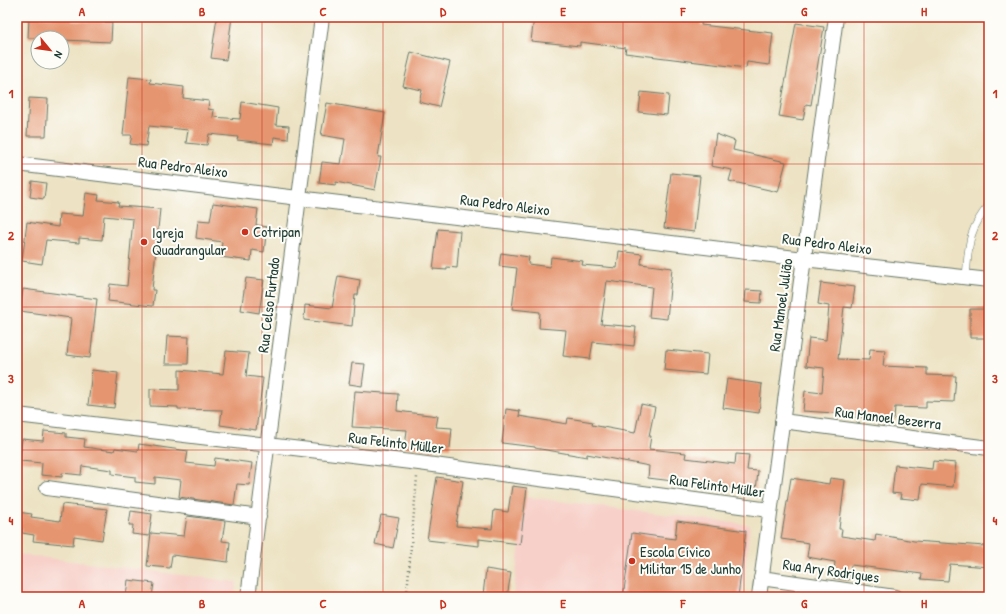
<svg xmlns="http://www.w3.org/2000/svg" width="1006" height="614" font-family="'Patrick Hand',sans-serif">
<style>
.built{fill:#f7d0c9}
.building{fill:#e59570}
.lines{fill:none;stroke-linecap:round;stroke-linejoin:round}
.lane-casing{stroke:#677766;stroke-width:8}
.street-casing{stroke:#677766;stroke-width:16}
.path{stroke:#677766;stroke-width:2.5;stroke-dasharray:1 3;stroke-linecap:butt}
.lane{stroke:#fff;stroke-width:7}
.street{stroke:#fff;stroke-width:14}
.grid{fill:none;stroke:#c8321e;stroke-width:1;stroke-opacity:0.55}
.poi-dot{fill:#c8321e;stroke:#fdfcf7;stroke-width:1.5}
.labels{text-anchor:middle;stroke-width:4;stroke-linejoin:round;paint-order:stroke}
.street-label{font-size:15px;fill:#1f3d34;stroke:#fdfcf7}
.poi-label{font-size:15px;fill:#1f3d34;stroke:#fdfcf7;text-anchor:start}
.neatline{fill:none;stroke:#c8321e;stroke-width:1.5}
.grid-label{font-size:13px;text-anchor:middle;font-weight:bold;fill:#c8321e}
</style>
<rect width="100%" height="100%" fill="#fdfcf7"/>
<filter id="ink" filterUnits="userSpaceOnUse"><feTurbulence type="fractalNoise" baseFrequency=".025" numOctaves="2"/><feDisplacementMap in="SourceGraphic" scale="8" xChannelSelector="R" yChannelSelector="G"/><feConvolveMatrix kernelMatrix="1 2 1 2 8 2 1 2 1" color-interpolation-filters="sRGB"/></filter>
<filter id="wash" filterUnits="userSpaceOnUse"><feTurbulence type="fractalNoise" baseFrequency=".012" numOctaves="4" result="noise"/><feDisplacementMap in="SourceGraphic" scale="16" xChannelSelector="R" yChannelSelector="G"/><feGaussianBlur stdDeviation="0.9" result="paint"/><feColorMatrix in="noise" values="0 0 0 0 0 0 0 0 0 0 0 0 0 0 0 0 0 1.4 0 .05"/><feComposite in="paint" operator="in"/></filter>
<g filter="url(#wash)">
<rect width="100%" height="100%" fill="#ede3c4"/>
<path class="built" d="M526 497 750 525 742 597H513Z
M17 554 237 582 234 597H17Z"/>
<g id="blocks">
<path class="building" d="M29 17H72V21L112 22 111 42 62 40V38H28Z
M217 17H232L226 60 211 58Z
M534 17H702L701 25 773 33 769 65 747 62 746 68 625 53 626 48 580 42V46L531 41Z
M796 23 824 27 811 105 806 104 803 120 779 116Z
M411 52 450 62 439 107 419 102 422 90 403 86Z
M129 77 151 79 150 83 184 87 183 98 209 101 208 109 214 110 213 117 240 119 242 102 278 108 276 125 289 126 288 139 274 137 273 144 237 140 238 137 209 134 207 145 186 143 188 130 149 126 146 146 130 144 132 135H123Z
M641 92 669 95 667 115 639 112Z
M29 98 48 99 46 136H27Z
M327 103 385 113 378 157H381L375 190 336 182V185L319 183 322 162 341 164 345 139 321 135Z
M716 134 735 141 733 150 786 162 778 192 729 181 732 170 711 166Z
M671 173 700 176 694 232 664 228Z
M32 181 46 183 44 199 30 197Z
M86 193 99 195 98 200 119 202 118 206 160 209 152 290H155L153 306 108 301 110 284 127 286 133 219 104 216 102 240 79 238V243L46 240 42 264 22 261 27 222 58 227 59 214 83 216Z
M213 203 258 209 256 225 267 227 264 252 252 250 251 261 220 257 222 242 196 238 198 220 210 221Z
M438 229 460 231 457 268 447 267V270L433 269Z
M619 251 642 254 641 264 672 268 667 319 649 317 652 287 607 281 601 324 636 327 634 346 593 342 590 359 563 356 566 330 539 328 540 312 512 309 517 268 499 266 501 253 529 257 528 264 550 267 551 257 583 261 582 265 617 268Z
M338 276 360 280 358 295H355L352 326 304 320 305 305 332 308Z
M246 278 264 280 259 313 241 310Z
M821 283 855 287 852 308 844 307 838 359 869 360 870 349 885 350 883 366 927 368V375L956 376 954 402 926 401V408L895 407 894 419 850 417V414L803 411 805 391 822 393 824 368 806 366 809 338 826 340 829 306 818 304Z
M23 289 97 299 90 358 67 355 71 318 20 311Z
M746 290 762 291 761 303 745 302Z
M970 309H989V338H970Z
M167 336 189 337 188 364H165Z
M666 350 708 354 706 374 664 370Z
M226 351 249 353 246 376 263 378 256 430 220 425 222 410 178 409V407L150 406V389L179 390V370L223 374Z
M352 363 365 364 362 386 349 384Z
M92 370 118 373 114 408 88 405Z
M727 379 762 384 759 413 723 408Z
M355 391 398 394 397 411 438 416 436 427 452 428 450 448 434 446 433 451 405 447 407 430 352 427Z
M641 404 655 407 649 436H651L649 449 686 453 685 458 735 464 736 454 749 455 747 470 758 471 756 491 648 478 649 466 587 454V457L535 448V447L502 443 506 409 520 411 519 416 567 424 568 418 593 422 592 425 635 433Z
M44 431 66 433V437L85 439 84 447 114 451 115 448 138 451 139 444 188 451 186 463 214 466 215 458 252 463 249 485 237 484 234 505 179 497 181 480 155 477V484L135 482V477L112 474V470L82 466 81 475 62 473V477L41 475 42 463 20 461 22 439 43 441Z
M933 461 956 463 953 487 922 484 920 500 900 498 901 494 892 493 895 465 932 469Z
M437 477 463 481 456 526 492 529 494 510 508 512 512 486 527 488 520 544 479 539V546L427 540Z
M791 478 829 484 830 478 845 480 839 529H842L841 536 875 541 876 534 914 541 985 546V549H989V567L950 564 948 581 921 579 922 574 851 565 849 580 833 578 835 562 807 557 809 543 781 539Z
M62 504 107 509 102 540 74 536 73 545 33 541 34 535 22 533V528L17 527V512L32 514 31 517 60 521Z
M131 511 152 514 149 536 132 534 133 525H129Z
M381 515 399 518 393 548 375 544Z
M187 516 225 521 222 541 230 542 228 562 172 555 170 568 147 566 151 533 184 536Z
M677 521 746 531 738 597H623L632 533 675 539Z
M486 569 511 573 507 597 483 595Z
M128 580 154 583 152 597H126Z"/>
</g>
</g>
<g filter="url(#ink)">
<use href="#blocks" fill-opacity="0" stroke="#677766" stroke-width="1"/>
<g class="lines">
<g class="lane-casing">
<path id="lane" d="M966 277C969 245 967 232 989 205"/>
</g>
<g class="street-casing">
<path id="street" d="M17 164 804 259 989 280
M17 415 419 463 770 510
M782 421 989 448
M47 488 259 517
M761 578 895 597
M248 597 322 17
M759 597 836 17"/>
</g>
<path class="path" d="M410 597 407 593 417 477"/>
<use href="#lane" class="lane"/>
<use href="#street" class="street"/>
</g>
</g>
<path class="grid" d="M142 17V597M262 17V597M383 17V597M503 17V597M623 17V597M744 17V597M864 17V597M17 164H989M17 307H989M17 450H989"/>
<g class="poi-dot">
<circle cx="245" cy="232" r="4"/>
<circle cx="144" cy="242" r="4"/>
<circle cx="632" cy="561" r="4"/>
</g>
<g class="labels">
<g class="street-label">
<text transform="translate(183 167) rotate(7)" y="5">Rua Pedro Aleixo</text>
<text transform="translate(505 205) rotate(7)" y="5">Rua Pedro Aleixo</text>
<text transform="translate(827 244) rotate(7)" y="5">Rua Pedro Aleixo</text>
<text transform="translate(269 305) rotate(-83)" y="5">Rua Celso Furtado</text>
<text transform="translate(781 305) rotate(-82)" y="5">Rua Manoel Julião</text>
<text transform="translate(888 418) rotate(7)" y="5">Rua Manoel Bezerra</text>
<text transform="translate(396 443) rotate(7)" y="5">Rua Felinto Müller</text>
<text transform="translate(717 486) rotate(8)" y="5">Rua Felinto Müller</text>
<text transform="translate(831 571) rotate(8)" y="5">Rua Ary Rodrigues</text>
</g>
<g class="poi-label">
<text x="253" y="237">Cotripan</text>
<text x="152" y="238">Igreja<tspan x="152" dy="17">Quadrangular</tspan></text>
<text x="640" y="557">Escola Cívico<tspan x="640" dy="17">Militar 15 de Junho</tspan></text>
</g>
</g>
<rect width="1006" height="614" fill="none" stroke="#fdfcf7" stroke-width="44"/>
<g transform="translate(50 50) rotate(119)"><circle r="19" fill="#fdfcf7" stroke="#a4b0a9"/>
<path d="M0-3L7 15L0 10L-7 15Z" fill="#c8321e"/>
<text y="-6" font-size="11" font-weight="bold" text-anchor="middle" fill="#1f3d34">N</text>
</g>
<rect x="22" y="22" width="962" height="570" class="neatline"/>
<g class="grid-label">
<text x="82" y="16">A</text>
<text x="202" y="16">B</text>
<text x="323" y="16">C</text>
<text x="443" y="16">D</text>
<text x="563" y="16">E</text>
<text x="683" y="16">F</text>
<text x="804" y="16">G</text>
<text x="924" y="16">H</text>
<text x="11" y="98">1</text>
<text x="995" y="98">1</text>
<text x="11" y="240">2</text>
<text x="995" y="240">2</text>
<text x="11" y="383">3</text>
<text x="995" y="383">3</text>
<text x="11" y="525">4</text>
<text x="995" y="525">4</text>
<text x="82" y="608">A</text>
<text x="202" y="608">B</text>
<text x="323" y="608">C</text>
<text x="443" y="608">D</text>
<text x="563" y="608">E</text>
<text x="683" y="608">F</text>
<text x="804" y="608">G</text>
<text x="924" y="608">H</text>
</g>
</svg>
